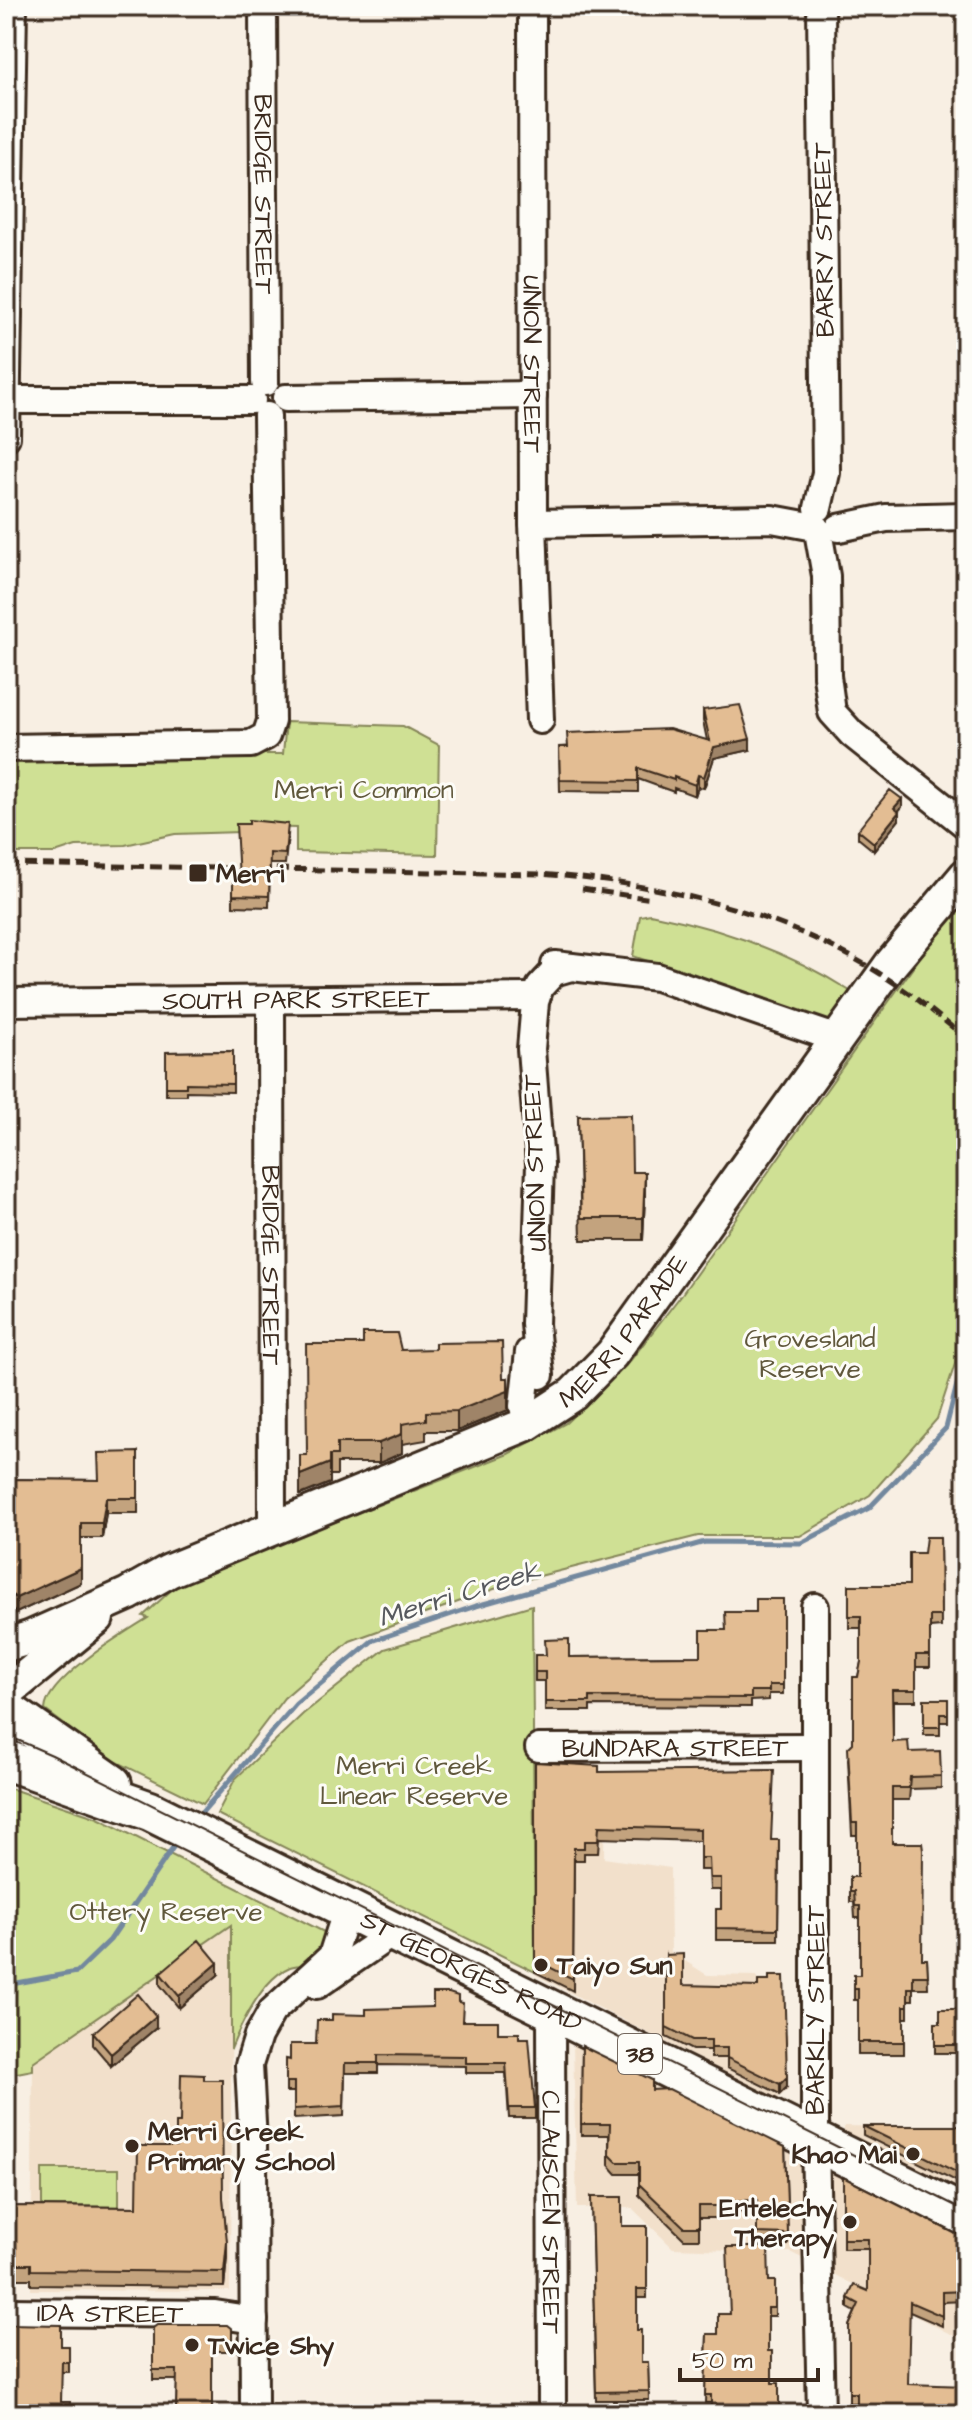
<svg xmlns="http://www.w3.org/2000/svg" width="972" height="2420" font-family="'Architects Daughter',sans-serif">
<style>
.built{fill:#f2e0cb}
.green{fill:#cfe094;stroke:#858559;stroke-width:2}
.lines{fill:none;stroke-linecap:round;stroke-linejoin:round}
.stream{stroke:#73889e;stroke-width:5}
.minor-casing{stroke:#3b2a1e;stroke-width:32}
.major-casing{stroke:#3b2a1e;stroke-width:38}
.highway-casing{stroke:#3b2a1e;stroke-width:44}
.minor{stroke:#fdfcf7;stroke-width:26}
.major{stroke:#fdfcf7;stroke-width:32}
.highway{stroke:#fdfcf7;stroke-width:38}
.tram{stroke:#3b2a1e;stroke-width:2}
.rail{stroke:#3b2a1e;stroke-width:5;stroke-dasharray:12 6;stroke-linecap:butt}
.wall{fill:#c3a37e;stroke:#3b2a1e;stroke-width:2}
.shaded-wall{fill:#9f8467;stroke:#3b2a1e;stroke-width:2}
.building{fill:#e3bd93;stroke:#3b2a1e;stroke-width:2}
.poi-dot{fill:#3b2a1e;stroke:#fdfcf7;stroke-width:3}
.labels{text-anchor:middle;stroke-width:6;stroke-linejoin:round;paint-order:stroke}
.shield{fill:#fdfcf7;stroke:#75695f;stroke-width:2}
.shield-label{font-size:24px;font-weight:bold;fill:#3b2a1e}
.street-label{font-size:26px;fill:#3b2a1e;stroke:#fdfcf7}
.park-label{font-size:26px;fill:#60583c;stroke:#fdfcf7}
.poi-label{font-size:26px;font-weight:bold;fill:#3b2a1e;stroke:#fdfcf7;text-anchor:start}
.water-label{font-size:28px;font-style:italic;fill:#57595e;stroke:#fdfcf7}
</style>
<rect width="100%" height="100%" fill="#f8efe3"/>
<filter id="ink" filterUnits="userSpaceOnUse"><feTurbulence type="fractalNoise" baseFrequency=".0125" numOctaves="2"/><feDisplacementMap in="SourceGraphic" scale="16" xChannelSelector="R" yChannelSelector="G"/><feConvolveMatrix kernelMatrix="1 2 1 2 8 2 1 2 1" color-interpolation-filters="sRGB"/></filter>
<g filter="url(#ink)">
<path class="built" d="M605 1773 604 1858 670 1868 671 1952 707 1975 757 1976 758 2034H788V2090L776 2099 536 1975 535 1774Z
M232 1924 230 2291 31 2290 33 2062Z
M573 2044 966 2235V2342L790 2252 673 2248 632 2208H577Z
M844 2126 966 2129V2192L844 2134Z"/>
<path class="green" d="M286 722 403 726 439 745 437 855 296 852V828L256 827 241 832 175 834 125 845 76 846 55 853H6V754H283Z
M966 900V1216L955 1364 937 1419 870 1495 800 1536H698L508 1584 350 1641 284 1698 203 1804 109 1758 45 1710C46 1680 122 1634 148 1618L143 1616 179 1583 508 1454 566 1423 630 1361 682 1294 931 942Z
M650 914C721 928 789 952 850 991L829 1023 633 956 640 916Z
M532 1605 535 1972 217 1814 235 1779 303 1714 385 1649Z
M6 1787 98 1818 330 1935 316 1965C308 1965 297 1964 290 1967 262 1979 242 2022 231 2049V1925L33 2062V2070L6 2075Z
M42 2169H119V2212L42 2211Z"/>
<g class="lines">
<path class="stream" d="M197 1818 296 1704 372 1641 476 1606 705 1542 801 1543 869 1508 946 1428 966 1349
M6 1985 77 1972 110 1940 178 1840"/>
<g class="minor-casing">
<g id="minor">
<path id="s1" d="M263 6 265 382"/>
<path id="s2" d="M532 6 533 523 540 720"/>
<path d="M286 398 533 395"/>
<path d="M7 400H252"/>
<path d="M6 437 13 6"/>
<path d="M818 508 826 473 821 6"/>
<path d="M533 523 772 519 815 527"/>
<path d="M839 528 886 518 966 516"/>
<path d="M818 531 826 576 827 676 832 712 852 734 966 825"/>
<path d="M6 748 251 744 266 736 271 721 267 416"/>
<path d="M555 965 657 977 838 1039"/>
<path id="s3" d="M271 1001 272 1528"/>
<path id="s4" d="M6 1002 536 997"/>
<path d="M540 1375 535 1324 540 1164 531 1049 535 1002 540 987 554 972 571 967"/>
<path d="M527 1424 523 1406 529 1352"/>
<path d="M815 1607V2141L821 2414"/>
<path id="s5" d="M539 1748 812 1747"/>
<path d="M317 1985 394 1932"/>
<path id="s6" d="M551 2010 552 2414"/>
<path id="s7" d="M6 2312 215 2314 254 2320"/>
<path d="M254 2414 253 2142 249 2065 258 2036 272 2011 332 1956 347 1909"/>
</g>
</g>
<g class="major-casing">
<g id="major">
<path id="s8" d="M6 1645 29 1638 128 1594 169 1571 527 1424 573 1394 612 1354 891 964 966 875"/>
<path d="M6 1693 97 1618"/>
</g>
</g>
<g class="highway-casing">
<g id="highway">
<path d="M6 1710 112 1784"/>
<path id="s9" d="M6 1760 150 1811 966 2216"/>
</g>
</g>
<use href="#minor" class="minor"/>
<use href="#major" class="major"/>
<use href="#highway" class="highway"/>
<path class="tram" d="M6 1735 52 1755 966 2211"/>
<path class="rail" d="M6 864 540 874C667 884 797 914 903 989 925 1004 945 1022 966 1038
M582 889 653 899"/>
</g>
<path class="wall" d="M703 710 750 750 714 758 704 788 698 787 695 796 674 788V792L638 779V792L560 791 559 747 707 740 703 721Z
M902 807 898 811 899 820 874 851 858 838V830Z
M288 835 285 864H270L269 907 233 906V879H238Z
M233 1051V1092L186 1091V1095H166V1052Z
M578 1116 632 1172 645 1195 643 1240H581Z
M503 1378 508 1410 457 1431H426V1440L402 1444V1453L379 1463H337V1475H330V1483L300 1495V1455H307Z
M138 1452V1513H106L102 1538H81V1583L16 1613 10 1608 11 1479 98 1480Z
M940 1537 941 1627 930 1628V1667H916V1701H893V1742L941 1776V1788L910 1789 909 1800H892V1843L922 1959H927L928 1988H913V2000H908V2018H904V2054H858V2000H854V1975H860V1918H855L854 1902H850V1888L857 1877V1835H852L848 1759 853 1743 858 1677 861 1662V1628H849V1585H909L924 1553Z
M783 1599V1694H769V1700L751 1701V1707L590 1706V1711H545V1681H535V1655L569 1657 701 1656 726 1630Z
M924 1699H948V1722H940V1735H924Z
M535 1762 599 1772 772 1840H779L778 1940H716V1909H721V1890H710L709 1870H700V1841L599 1838 598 1853H584V1860H574L573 1991 535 1972Z
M666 1955 683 1985 787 2087 780 2094 727 2068V2058H711V2050H692L666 2037Z
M160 1973 218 1975 179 2008 160 1985Z
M458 2002 462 2021 498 2033 519 2038 535 2108V2118H509L506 2073H466V2066L378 2065V2073H345L344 2116 294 2119V2092H286V2059L290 2060 316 2044 332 2020 433 2007Z
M962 2009V2053H935V2023H940Z
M156 2028 111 2066 93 2045V2033Z
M582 2046 652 2090 785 2147 788 2245H757V2212H729V2218H699V2239H684L639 2195V2174H617L609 2165V2135H581Z
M204 2080 223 2198 227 2257 224 2287 31 2285V2279H6V2132L8 2206 137 2207 176 2146 180 2123Z
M863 2126H966V2186L863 2135Z
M843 2177 966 2239V2301L942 2302V2326L910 2312 857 2403H849V2326L855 2312 848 2308V2298L868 2291V2249H843Z
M591 2197 622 2226H647V2298H637V2330L641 2362H648L649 2400H596Z
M769 2281H775V2316H768V2351L772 2383 779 2414H711V2403H705L707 2334H718L730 2314Z
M153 2328 232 2329V2351H212L176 2410 177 2380H153Z
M61 2346H69V2372H62L6 2414Z"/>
<path class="shaded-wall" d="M750 739V750L714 758 704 788V777L714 747Z
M698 775V787L695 796V785Z
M902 799V807L894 816V808Z
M899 812V820L874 851V843Z
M645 1172V1195L643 1240V1218Z
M508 1378V1410L457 1431V1411Z
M402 1434V1453L379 1463V1443Z
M330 1463V1483L300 1495V1475Z
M106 1498V1513L102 1538V1523Z
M81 1568V1583L16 1613V1598Z
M218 1963V1975L179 2008V1996Z
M156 2016V2028L111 2066V2054Z
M787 2077V2087L780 2094V2084Z
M227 2242V2257L224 2287V2272Z
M779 2407V2414H772V2410Z"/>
<path class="building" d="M740 705 750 739 714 747 704 777 698 775 695 785 674 777V780L638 768V781L560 780 559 747H568L567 733 669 729 710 741 703 710Z
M890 790 902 799 894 808 899 812 874 843 858 830Z
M249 820 288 824 285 854 270 853 269 896 233 895V879H239L236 824H249Z
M233 1051V1084L186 1083V1087H166V1052Z
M631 1115 632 1172H645L643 1218H581L578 1116Z
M363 1333H397L401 1350 435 1349V1343L502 1342 503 1378H508V1391L457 1411 426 1412V1420L402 1424V1434L379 1443H337V1455H330V1463L300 1475V1455H307L306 1344H363Z
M138 1452V1498H106L102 1523H81V1568L16 1598 10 1593 11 1479 99 1480 98 1453Z
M926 1537H940L941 1616H930V1655H916V1690H892L893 1742 908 1741 909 1752 940 1751 941 1776 910 1777 909 1788H892V1843H922L923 1850 922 1959H927L928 1976H913V1988H908V2006H904V2042H858V1989H854V1975H860V1906H855L854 1891H850V1877H857V1823H852L848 1748 853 1743V1677H858L861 1662V1616H849V1585H909V1553H924Z
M756 1599H783V1685H769V1691H751V1698L590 1697V1702H545V1672H535V1655H546L545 1640 569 1639V1657L701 1656V1630H726L725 1612H756Z
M924 1699H948V1714H940V1727H924Z
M535 1762 599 1766V1772L774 1770 771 1840H779L778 1929 716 1928V1909H721V1878H710L709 1858H700V1829L599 1826 598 1841H584V1848H574L573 1979 535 1960Z
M199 1940 218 1963 179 1996 160 1973Z
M683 1954V1985L758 1987V1981H769V1976H784L787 2077 780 2084 727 2058V2048H711V2040H692L666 2027V1955Z
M433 1993H449L458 1996V2002L463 2003 462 2021H498V2033H519V2038H529L535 2108H509L506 2063H466V2056L378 2055V2063H345L344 2106 294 2109V2082H286V2059L290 2060V2044H316L317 2020H332V2014L366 2015V2009L433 2007Z
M138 1994 156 2016 111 2054 93 2033Z
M940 2009H962V2045H935V2023H940Z
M582 2046 652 2080V2090L669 2089 785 2147 788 2234 757 2233V2200L729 2201V2206H699V2227H684L639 2184V2162H617L609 2154 610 2124H581Z
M181 2074 204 2075V2080H222L223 2198 227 2242 224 2272 31 2270V2264H6V2132H9L8 2206 137 2207 138 2146H176V2123H180Z
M863 2126H966V2177Z
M843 2177 966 2239V2291L942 2292V2316L910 2302 908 2384 966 2386V2414H857V2393H849V2326L859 2304 848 2298 854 2285 868 2291V2239H843Z
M591 2197H622V2226H647V2289H637V2330H641V2362H648L649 2391 596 2392Z
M727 2247H768L769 2281H775V2308H768V2351H772V2383H779V2407L772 2410H711V2395H705L707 2334H718V2314H730Z
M6 2324 61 2325V2346H69V2362H62L61 2402H70V2414H6Z
M157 2325H227L232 2329V2341H212V2414H155V2410H176L177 2370H153V2328Z"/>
</g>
<g class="poi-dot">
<rect x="188" y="863" width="20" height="20" rx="4"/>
<circle cx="541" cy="1965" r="8"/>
<circle cx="132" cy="2146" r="8"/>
<circle cx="913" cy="2154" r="8"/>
<circle cx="850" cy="2222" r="8"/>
<circle cx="192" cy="2345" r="8"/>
</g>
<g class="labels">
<rect class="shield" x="618" y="2034" width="44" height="40" rx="6"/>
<g class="shield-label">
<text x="640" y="2062">38</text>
</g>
<g class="street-label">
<text dy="9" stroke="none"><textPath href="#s1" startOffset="188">BRIDGE STREET</textPath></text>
<text transform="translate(823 240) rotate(-91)" y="9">BARRY STREET</text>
<text dy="9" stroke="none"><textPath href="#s2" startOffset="358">UNION STREET</textPath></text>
<text dy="9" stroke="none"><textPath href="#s4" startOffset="290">SOUTH PARK STREET</textPath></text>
<text transform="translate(534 1163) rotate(-92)" y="9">UNION STREET</text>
<text dy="9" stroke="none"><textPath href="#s3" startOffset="264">BRIDGE STREET</textPath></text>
<text dy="9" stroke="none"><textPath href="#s8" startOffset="702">MERRI PARADE</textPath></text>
<text dy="9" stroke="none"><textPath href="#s5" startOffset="136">BUNDARA STREET</textPath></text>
<text dy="9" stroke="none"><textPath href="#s9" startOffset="512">ST GEORGES ROAD</textPath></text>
<text transform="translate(815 2010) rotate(-90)" y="9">BARKLY STREET</text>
<text dy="9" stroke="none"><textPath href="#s6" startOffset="202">CLAUSCEN STREET</textPath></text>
<text dy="9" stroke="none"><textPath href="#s7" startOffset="104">IDA STREET</textPath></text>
</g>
<g class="park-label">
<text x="364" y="798">Merri Common</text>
<text x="810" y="1347">Grovesland<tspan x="810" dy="30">Reserve</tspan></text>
<text x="414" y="1774">Merri Creek<tspan x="414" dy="30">Linear Reserve</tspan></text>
<text x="166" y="1920">Ottery Reserve</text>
</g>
<g class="poi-label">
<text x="216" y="882">Merri</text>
<text x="557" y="1974">Taiyo Sun</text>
<text x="148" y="2140">Merri Creek<tspan x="148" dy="30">Primary School</tspan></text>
<text x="897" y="2163" text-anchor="end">Khao Mai</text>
<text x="834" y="2216" text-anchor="end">Entelechy<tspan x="834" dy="30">Therapy</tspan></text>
<text x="208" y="2354">Twice Shy</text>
</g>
<g class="water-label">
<text transform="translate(459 1593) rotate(-17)" y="10">Merri Creek</text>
</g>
</g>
<rect width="972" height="2420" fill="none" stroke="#fdfcf7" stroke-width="32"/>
<rect x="16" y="16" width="940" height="2388" fill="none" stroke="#3b2a1e" stroke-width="3" filter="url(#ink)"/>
<path d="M680 2368v12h138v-12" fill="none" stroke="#3b2a1e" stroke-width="4"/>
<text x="692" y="2368" font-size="24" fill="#3b2a1e" stroke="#fdfcf7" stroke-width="6" paint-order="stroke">50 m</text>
</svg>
